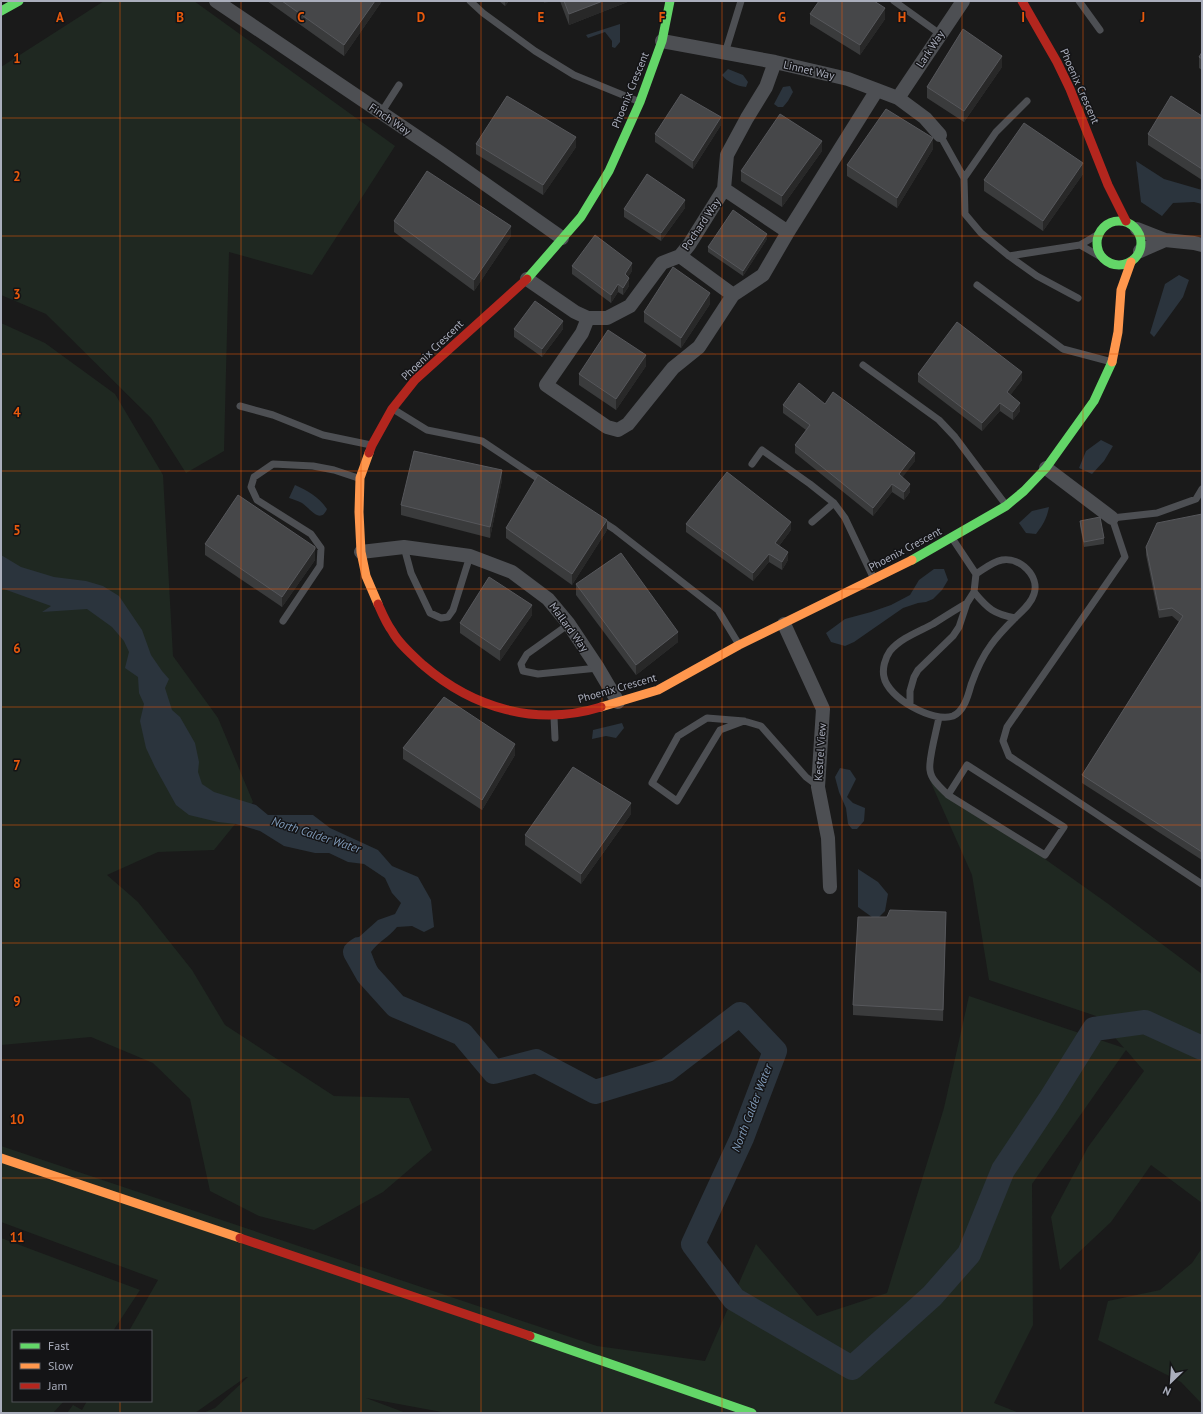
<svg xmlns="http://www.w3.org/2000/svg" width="1203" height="1414" font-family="'PT Sans',sans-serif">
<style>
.green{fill:#1f2821}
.water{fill:#2b343d}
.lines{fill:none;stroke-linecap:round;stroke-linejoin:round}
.river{stroke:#2b343d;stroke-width:24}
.lane{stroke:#4d4f53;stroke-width:7}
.street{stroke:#4d4f53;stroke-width:14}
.fast{stroke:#63d668;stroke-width:9}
.slow{stroke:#ff974d;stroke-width:9}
.jam{stroke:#b3261e;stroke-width:9}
.wall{fill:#3a3b3c}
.shaded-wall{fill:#282828}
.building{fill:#464749;stroke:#56575b}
.grid{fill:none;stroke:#e8590c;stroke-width:1;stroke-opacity:0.55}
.labels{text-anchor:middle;stroke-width:3;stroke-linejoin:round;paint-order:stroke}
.street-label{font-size:11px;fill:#aaaebc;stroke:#141416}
.water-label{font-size:12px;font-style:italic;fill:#7f9ab8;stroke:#141416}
.grid-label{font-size:13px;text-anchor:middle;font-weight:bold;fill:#e8590c;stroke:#141416;stroke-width:3;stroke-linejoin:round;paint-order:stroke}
</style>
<rect width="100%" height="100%" fill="#1a1a1a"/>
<path class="green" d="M104 1H194L395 146 312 275 229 252 224 451 186 473 151 418 46 314 1 295V67Z
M1 323 45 343 115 394 163 475 173 656 218 718 253 802 214 850 158 852 107 875 138 902 192 970 225 1025 334 1096 409 1098 432 1150 383 1192 314 1230 259 1216 210 1191 190 1099 153 1063 91 1037 1 1045Z
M928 776 1107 903 1202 974V1203L1151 1165 1111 1222 1060 1270 1051 1217 1088 1147 1144 1071 1126 1050 1032 1184 1033 1325 994 1403 1019 1413H447L366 1398 406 1413H203L215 1408 248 1377H246L195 1413H67L73 1405 82 1410 87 1401H151V1331H129L158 1280 1 1222V1146L597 1346 705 1361 756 1244 817 1316 887 1293 944 1108 969 996 1124 1048 1096 1016 989 980 972 875Z
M1 1238 140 1290 113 1331H13V1401H64L53 1413H1Z
M1202 1248V1404L1181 1382 1098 1340 1108 1301 1160 1290 1192 1263Z"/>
<path class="water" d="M620 24V42L615 48 612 47V41L605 32 588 38 586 35Z
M728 69 743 75 748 82 746 87C737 86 727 82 722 75Z
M790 86 793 92 788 101 783 107H778L774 104 783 87Z
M1136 161 1164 179 1202 190V204L1194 202 1173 203 1162 216 1141 202Z
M1179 275 1189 280 1183 297 1154 337 1150 333 1165 284Z
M1101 440 1113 446 1104 461 1092 474 1079 468 1086 451Z
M295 485C308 491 319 497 327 509 320 525 310 508 302 503 298 501 293 499 289 498Z
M1049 507C1047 518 1043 525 1036 534L1026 533 1019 523 1032 511Z
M1 555 21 567 54 577 86 581 103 586 119 596 142 630 151 655 162 671 169 679 165 688 172 710 180 717 195 743 199 762 198 772 202 784 214 792 256 805 268 815H313L330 828 378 850 392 866 418 877 431 900 434 927 424 932 412 926 397 927C389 937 378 942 371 952L376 965 367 981C356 975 350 967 344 956L359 937 378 920 395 914 401 903 392 893 385 878 364 864 348 862 329 853H315L284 846 260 831 236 824 218 822 189 815 176 805 155 767 146 748 140 721 144 704 139 693 138 677 125 668 129 652 124 641 112 627 87 609 42 612 51 606 1 588Z
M934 569H944L948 580 942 590 933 599 926 602 918 603 903 608 854 642 845 646 831 642 826 633 845 619 871 612 891 605 910 595 919 580Z
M622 723 624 728 616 738 606 736 592 739 593 730Z
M840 768 850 770 856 779 847 797 853 803 865 808 864 821 857 829H852L848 824 846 808 839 792 835 777Z
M858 869 878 882 888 894 885 911 876 920 858 907Z"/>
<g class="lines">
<path class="river" d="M359 949 355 952 368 975 396 1006 462 1034 494 1072 536 1061 595 1092 667 1070 740 1014 775 1051 742 1138 693 1244 734 1299 852 1368 932 1296 969 1254 1003 1170 1049 1101 1094 1029 1145 1022 1202 1048"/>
<path class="lane" d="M470 1 483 13 535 51 574 75 640 102
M894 1 940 34
M1079 1 1100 30
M725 53 741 1
M381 113 399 85
M940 135 964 178 965 214 981 233 1009 256 1037 276 1078 298
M964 178 996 132 1027 101
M1080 245 1101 257
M1009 256 1080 245 1097 235
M977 285 1063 349 1112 362
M863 365 939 420 955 437 1006 505
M240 406 273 415 323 435 371 445
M393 409 427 430 482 441 545 483
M752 464 762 450 810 484 834 503 845 518 873 577
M1202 489 1196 499 1157 513 1112 518 1125 557 1007 727 1003 741 1009 756 1202 884
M600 520 614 529 718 610 738 643
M812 522 834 503
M404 547 411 573 430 613 441 618 448 617 453 610 470 556
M974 592C988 609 994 614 1015 618
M967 603C955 610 944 617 933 624 918 632 901 638 890 651 885 658 882 669 884 677 888 698 933 723 953 716 964 711 968 696 971 685 976 671 982 657 991 645 998 635 1007 626 1015 618 1022 611 1031 604 1034 594 1040 576 1020 557 1002 560 992 562 984 569 976 574
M283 621 320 566 321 548 311 534 257 500 251 487 254 477 273 464 313 466 334 470 358 478
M569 624 527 654 521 664 523 671 538 674 598 668
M910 705V691L914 677 918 670 953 636 959 627 967 603 974 592 976 574 952 538
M554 717 555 738
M939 717C937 729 928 760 930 770 931 780 941 788 948 795L1045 855 1064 827 967 765 948 795
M744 721 707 718 678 736 652 783 677 801 720 730 744 721 761 726 806 777 818 786"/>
<path class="street" d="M216 1 441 153 562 238
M662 41 775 62 848 79 898 98 925 118 940 135
M898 98 963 1
M724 189 788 232
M1137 229 1165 240 1194 243 1202 245
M1140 251 1165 240
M680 256 733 295
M527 279 575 312 588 318H607L630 306 662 263 680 256 689 245 724 189 727 155 747 118 766 87 775 62
M588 318 582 333 546 385 607 427 618 430 628 424 673 368 699 347 733 295 763 275 788 232 877 90
M1046 468 1112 518
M361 552 404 547 470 556 512 572 548 599 568 623 598 668 618 702
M784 624 823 709 818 787 828 838 830 887"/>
<path class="fast" d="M1 11 19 1
M1097 243a22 22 0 1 1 44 0a22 22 0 1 1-44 0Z
M527 279 581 217 609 171 640 102 662 41 670 1
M912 560 1006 506 1024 491 1046 468 1094 401 1112 362
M530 1336 752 1413"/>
<path class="slow" d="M1112 362 1118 332 1121 290 1131 262
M369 453 360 478 359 512 361 552 366 576 378 604
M601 707 658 690 739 645 912 560
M1 1158 240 1238"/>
<path class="jam" d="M1022 1 1057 62 1070 89 1108 185 1126 221
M369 453 372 445 392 409 415 380 527 279
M378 604C382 613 386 623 392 631 399 644 412 655 423 665 473 708 536 727 601 707
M240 1238 530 1336"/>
</g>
<path class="wall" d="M267 1H382L344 56Z
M499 1H509L505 6Z
M560 1H630L569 25Z
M810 14 885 19 860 55 810 24Z
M1202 52V70L1199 68V57Z
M1002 67 964 122 927 98V87Z
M1202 116V180L1148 145V134Z
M721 125 693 169 655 142V134Z
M476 144 576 147 543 195 476 154Z
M933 149 897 208 847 176V165Z
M822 151 782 207 741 181V171Z
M1083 174 1043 231 984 191V180Z
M685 208 661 241 624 217V209Z
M394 221 511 236 474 291 394 232Z
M767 239 743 276 708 252V247Z
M572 266 632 271 628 277 629 286 623 295 618 292 611 303 572 274Z
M710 304 681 348 644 322V312Z
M514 329H563L542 357 514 337Z
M646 366 616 410 579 385V374Z
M918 374 1022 380 1010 395 1020 411 1013 420 1000 411 982 431 918 382Z
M825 404 915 461 902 477 910 492 904 500 892 492 873 516 795 453V445L806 430 783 413V405Z
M502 480 490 538 401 515V505Z
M1202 514V860L1082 783V775L1179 622 1172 616 1159 618 1146 555V547Z
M1080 521 1104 538V544L1084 547 1080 526Z
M686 524 791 530 779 546 788 560 782 570 769 562 753 581 686 532Z
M506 528 607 530 572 585 506 538Z
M205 544 315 560 282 607 205 555Z
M576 584 678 642 636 675 576 595Z
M532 615 500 661 460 633V623Z
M403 748 515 755 482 810 403 759Z
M631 814 581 884 525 845V835Z
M946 912 943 1021 853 1015V1005L887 917Z"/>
<path class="shaded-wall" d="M375 1H382L344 56V45Z
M505 1H509L505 6Z
M544 1H553L544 3Z
M603 1H630L569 25V14Z
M885 8V19L860 55V45Z
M1002 56V67L964 122V111Z
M721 117V125L693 169V161Z
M576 137V147L543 195V185Z
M933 138V149L897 208V198Z
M822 141V151L782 207V196Z
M1083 163V174L1043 231V221Z
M685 200V208L661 241V233Z
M511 226V236L474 291V280Z
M767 234V239L743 276V271Z
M632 263V271L625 282V274Z
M629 278V286L623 295V288Z
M618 284V292L611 303V295Z
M710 293V304L681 348V338Z
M563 321V329L542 357V349Z
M646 355V366L616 410V399Z
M1022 372V380L1007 400V392Z
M1000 403V411L982 431V423Z
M1020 403V411L1013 420V412Z
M915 453V461L899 482V474Z
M502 470V480L490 538V527Z
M892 484V492L873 516V508Z
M910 484V492L904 500V492Z
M607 520V530L572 585V574Z
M791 522V530L775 551V543Z
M315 547V560L282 607V597Z
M788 552V560L782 570V562Z
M769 554V562L753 581V573Z
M532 605V615L500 661V650Z
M678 632V642L636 675V665Z
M515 744V755L482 810V800Z
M631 803V814L581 884V874Z"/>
<path class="building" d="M282 1H375L344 45Z
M564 1H603L569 14Z
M819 1H874L885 8 860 45 810 14Z
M963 29 1002 56 964 111 927 87Z
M1202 52V59L1199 57Z
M681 94 721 117 693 161 655 134Z
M507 96 576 137 543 185 476 144Z
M1171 96 1202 116V169L1148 134Z
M886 109 933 138 897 198 847 165Z
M780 114 822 141 782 196 741 171Z
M1024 123 1083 163 1043 221 984 180Z
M427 171 511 226 474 280 394 221Z
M647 174 685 200 661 233 624 209Z
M733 210 767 234 743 271 708 247Z
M595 235 632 263 625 274 629 278 623 288 618 284 611 295 572 266Z
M673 267 710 293 681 338 644 312Z
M535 301 563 321 542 349 514 329Z
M957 322 1022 372 1007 392 1020 403 1013 412 1000 403 982 423 918 374Z
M608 330 646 355 616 399 579 374Z
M799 383 825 404 833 392 915 453 899 474 910 484 904 492 892 484 873 508 795 445 810 425 783 405Z
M414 451 502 470 490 527 401 505Z
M727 472 791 522 775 543 788 552 782 562 769 554 753 573 686 524Z
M538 475 607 520 572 574 506 528Z
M238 495 315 547V549L282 597 205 544Z
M1202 514V852L1082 775 1183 616 1172 608 1159 610 1146 547 1157 523Z
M1100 517 1104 538 1084 542 1080 521Z
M621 553 678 632 636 665 576 584Z
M489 577 532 605 500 650 460 623Z
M444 697 515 744 482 800 403 748Z
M573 767 631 803 581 874 525 835Z
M890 910 946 912 943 1010 853 1005 858 917H887Z"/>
<path class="grid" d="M120 1V1331M241 1V1413M361 1V1413M481 1V1413M602 1V1413M722 1V1413M842 1V1413M962 1V1413M1083 1V1413M1 118H1202M1 236H1202M1 354H1202M1 471H1202M1 589H1202M1 707H1202M1 825H1202M1 943H1202M1 1060H1202M1 1178H1202M1 1296H1202M120 1401V1413"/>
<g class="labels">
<g class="street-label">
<text transform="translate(930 49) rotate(-57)" y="4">Lark Way</text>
<text transform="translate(809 70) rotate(13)" y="4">Linnet Way</text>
<text transform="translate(1080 86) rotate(66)" y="4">Phoenix Crescent</text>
<text transform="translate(630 90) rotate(-68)" y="4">Phoenix Crescent</text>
<text transform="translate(390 119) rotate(34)" y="4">Finch Way</text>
<text transform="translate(701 224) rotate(-56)" y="4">Pochard Way</text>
<text transform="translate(432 350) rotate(-44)" y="4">Phoenix Crescent</text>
<text transform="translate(905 549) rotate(-28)" y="4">Phoenix Crescent</text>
<text transform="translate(569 627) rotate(54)" y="4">Mallard Way</text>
<text transform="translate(617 688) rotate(-16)" y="4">Phoenix Crescent</text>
<text transform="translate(820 752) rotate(-86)" y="4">Kestrel View</text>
</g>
<g class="water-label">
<text transform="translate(316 835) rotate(18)" y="4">North Calder Water</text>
<text transform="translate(752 1108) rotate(-69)" y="4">North Calder Water</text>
</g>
</g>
<g class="grid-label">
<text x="60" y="22">A</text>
<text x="180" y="22">B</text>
<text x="301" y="22">C</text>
<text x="421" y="22">D</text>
<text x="541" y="22">E</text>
<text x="662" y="22">F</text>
<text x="782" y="22">G</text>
<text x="902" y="22">H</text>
<text x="1023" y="22">I</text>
<text x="1143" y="22">J</text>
<text x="17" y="63">1</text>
<text x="17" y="181">2</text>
<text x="17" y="299">3</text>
<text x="17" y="417">4</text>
<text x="17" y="535">5</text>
<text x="17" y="653">6</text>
<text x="17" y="770">7</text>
<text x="17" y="888">8</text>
<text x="17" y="1006">9</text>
<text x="17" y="1124">10</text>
<text x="17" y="1242">11</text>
</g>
<rect width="1203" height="1414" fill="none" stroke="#aaaebc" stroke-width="4"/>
<rect x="12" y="1330" width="140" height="72" fill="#141416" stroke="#505258"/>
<rect x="20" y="1343" width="20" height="6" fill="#63d668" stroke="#505258"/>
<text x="48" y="1350" font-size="12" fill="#aaaebc">Fast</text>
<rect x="20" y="1363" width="20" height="6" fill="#ff974d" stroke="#505258"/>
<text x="48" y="1370" font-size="12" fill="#aaaebc">Slow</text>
<rect x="20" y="1383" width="20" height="6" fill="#b3261e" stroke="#505258"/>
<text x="48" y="1390" font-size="12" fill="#aaaebc">Jam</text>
<g transform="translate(1171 1382) rotate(205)" stroke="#141416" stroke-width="3" paint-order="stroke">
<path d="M0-3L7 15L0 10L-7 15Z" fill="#aaaebc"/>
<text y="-6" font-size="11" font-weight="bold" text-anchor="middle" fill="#aaaebc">N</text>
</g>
</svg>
